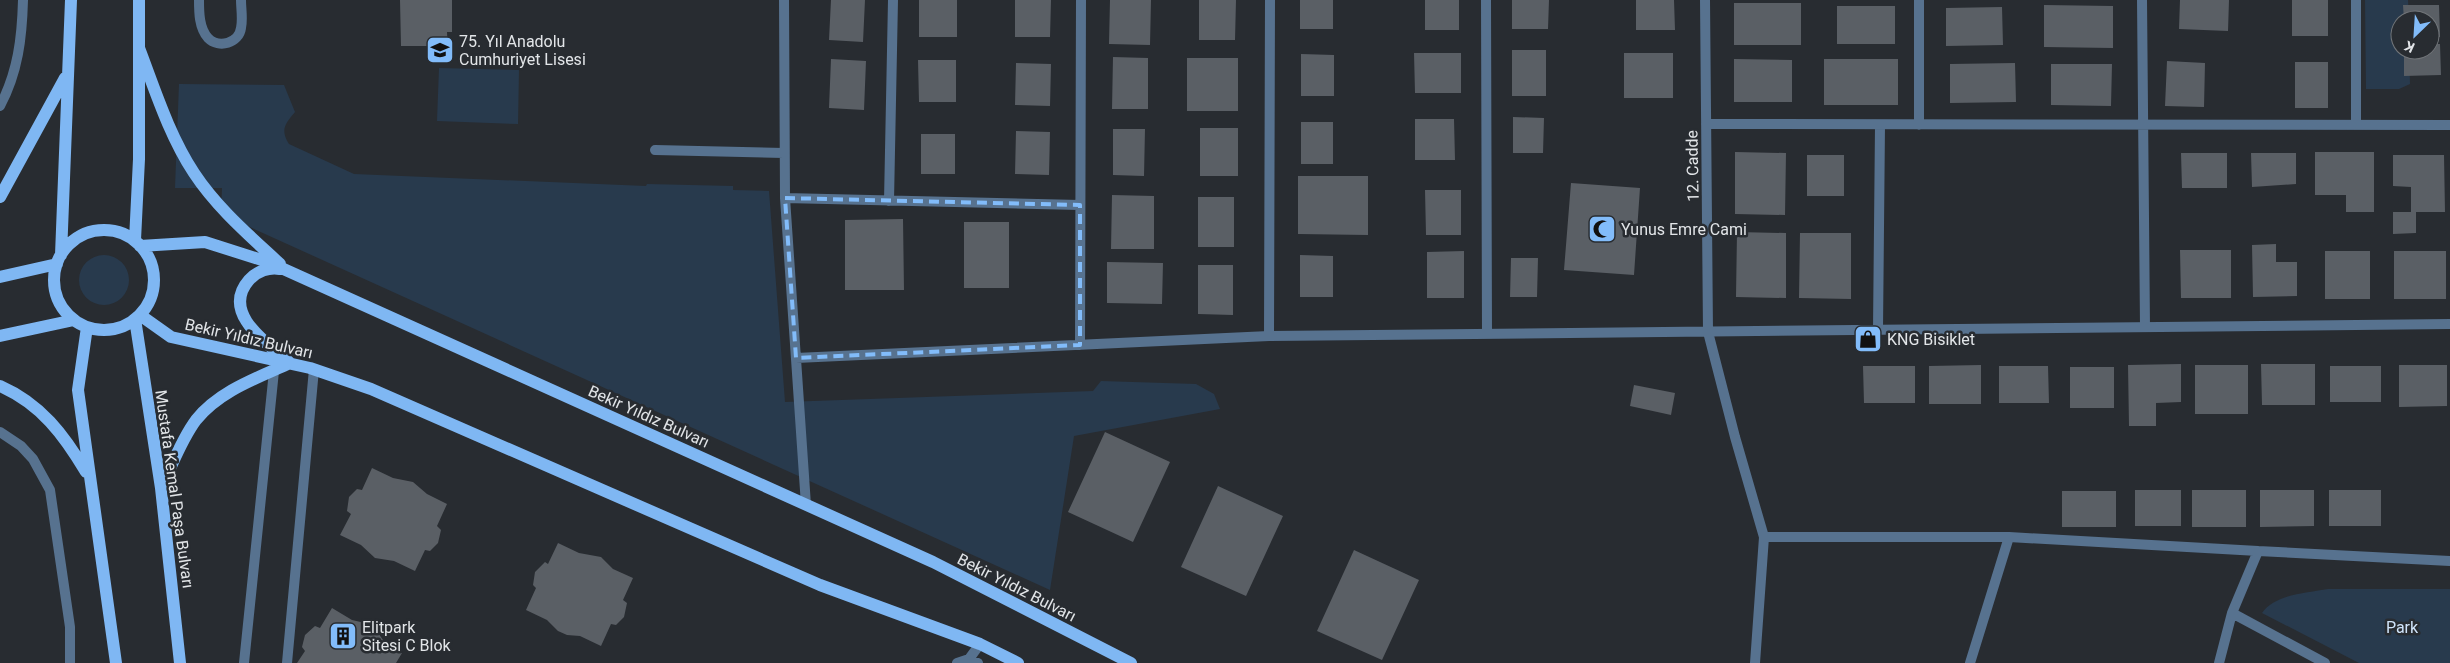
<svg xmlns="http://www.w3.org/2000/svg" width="2450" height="663" font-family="Roboto,sans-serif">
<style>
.green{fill:#283a4d}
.building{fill:#5a5f65}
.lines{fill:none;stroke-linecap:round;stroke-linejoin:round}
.street{stroke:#57728f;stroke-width:10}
.primary{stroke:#7fb7f3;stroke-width:12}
.marked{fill:none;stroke:#82bcfa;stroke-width:4;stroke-dasharray:10 6;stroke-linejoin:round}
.labels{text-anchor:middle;stroke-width:5;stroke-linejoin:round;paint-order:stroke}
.poi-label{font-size:16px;fill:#e2e5e8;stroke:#282c31;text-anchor:start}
.street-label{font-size:16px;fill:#e2e5e8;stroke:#282c31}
.park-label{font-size:16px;fill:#cfe3f9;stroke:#282c31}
</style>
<rect width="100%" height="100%" fill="#282c31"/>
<path class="green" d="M2365 0H2408L2409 20H2400V50H2409L2410 84 2399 89H2366Z
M439 68 519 70 518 124 437 121Z
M179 84 284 85 295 112C285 124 280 130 289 144L354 174 646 186 647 184 733 186V190L769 191 785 402 1093 391 1101 381 1196 384 1214 394 1220 409 1074 436 1050 590 221 214 222 188H175Z
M79 280a25 25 0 1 1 50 0a25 25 0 1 1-50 0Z
M2328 589H2450V663H2359L2262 613C2275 594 2307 593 2328 589Z"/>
<path class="building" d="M400 0H452V32H447L448 52H430V46H401Z
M831 0H865L863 42 829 40Z
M919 0H957V37H919Z
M1015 0H1051L1050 37H1015Z
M1110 0H1151L1150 45 1109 44Z
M1199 0H1236L1235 40H1199Z
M1300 0H1333V29H1300Z
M1425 0H1459V30H1425Z
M1512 0H1549L1548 29H1512Z
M1636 0H1674L1675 30H1636Z
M2180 0H2229L2228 31 2179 29Z
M2292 0H2328V36H2292Z
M1734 3H1801V45H1734Z
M2044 5 2113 6V48L2044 47Z
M2403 5H2439L2440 37H2430V20H2404Z
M1837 6H1895V44H1837Z
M2002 7 2003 45 1946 46V8Z
M2430 44H2440L2441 75 2404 76V50H2430Z
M1512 50H1546V96H1512Z
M1414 53H1461V93H1415Z
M1624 53H1673V98H1624Z
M1301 54 1334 55V96H1301Z
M1113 57 1148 58V109H1112Z
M1187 58H1238V111H1187Z
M831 59 866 61 864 110 829 108Z
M1734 59 1792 60V102H1734Z
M1824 59H1898V105H1824Z
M918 60H956V102H919Z
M2167 61 2205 63 2204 107 2165 106Z
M2295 62H2328V108H2295Z
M1016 63 1051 64 1050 106 1015 105Z
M2015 63 2016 102 1950 103V64Z
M2051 64H2112L2111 106 2051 105Z
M1513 117 1544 118 1543 153H1513Z
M1415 119H1454L1455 160H1415Z
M1301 122H1333V164H1301Z
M1200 128H1238V176H1200Z
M1113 129H1145L1144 176 1113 175Z
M1016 131 1050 132 1049 175 1015 174Z
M921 134H955V174H921Z
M1735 152 1786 153 1785 215 1735 214Z
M2315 152H2374V212H2346V195H2315Z
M2181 153H2227V188H2182Z
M2251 153H2296V184L2252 187Z
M1807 155H1844V196H1807Z
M2393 155H2444L2445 212H2416V233L2393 234V212H2411V187L2393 186Z
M1298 176H1368V235L1298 234Z
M1571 183 1640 188 1634 275 1564 270Z
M1425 190H1461V235H1426Z
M1112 195 1154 196V249H1111Z
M1198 197H1234V247H1198Z
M903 219 904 290H845V220Z
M964 222H1009V288H964Z
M1737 232 1786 233V298L1736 297Z
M1800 233H1851V299L1799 298Z
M2276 244V262H2297V296L2253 297 2252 245Z
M2180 250H2231V298H2181Z
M1464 251V298H1427V252Z
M2325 251H2370V299H2325Z
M2394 251H2446V299H2394Z
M1300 255 1333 256V297H1300Z
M1511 258H1538L1537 297H1510Z
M1107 262 1163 263 1162 304 1107 303Z
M1198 265H1233V315L1198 314Z
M2181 364V402L2156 403V426H2129L2128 365Z
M2261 364H2315V405H2262Z
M1981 365V404H1929V366Z
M2195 365H2248V414H2195Z
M2399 365H2447V406L2399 407Z
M1863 366H1915V403H1864Z
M1999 366H2048L2049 403H1999Z
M2330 366H2381V402H2330Z
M2070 367H2114V408H2070Z
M1634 385 1675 393 1671 415 1630 406Z
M1105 432 1170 462 1133 542 1068 512Z
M372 468 393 478 413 482 427 494 447 504 437 526 441 530 438 543 430 551 425 550 415 571 394 561 375 558 361 545 340 535 351 514 347 511 349 497 357 489 362 490Z
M1218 486 1283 516 1246 596 1181 567Z
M2135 490H2181V526H2135Z
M2192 490H2246V527H2192Z
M2260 490H2314V526L2260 527Z
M2329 490H2381V526H2329Z
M2062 491H2116V527H2062Z
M558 543 579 553 601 557 613 569 633 578 623 600 627 603 624 617 616 625 611 624 601 646 580 636 567 635 558 631 547 620 526 610 536 588 533 585 535 572 545 562 548 564Z
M1354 550 1419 580 1382 660 1317 631Z
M332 608 352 620 365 623 376 630 383 640 402 653 396 663H297L305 651 302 647 305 635 315 626 320 628Z"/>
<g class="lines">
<path class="street" d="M199 0C199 12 199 28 208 38 219 49 239 43 241 28 243 19 241 9 241 0
M784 0 785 198 806 505
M1486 0 1487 334
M1705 0 1708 332 1735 437 1764 537H2009L1970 663
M2142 0 2145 327
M0 106C18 72 22 38 23 0
M1706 124 2450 125
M1919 125V0
M2356 125V0
M655 150 784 153
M785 198 1080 205
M889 201 893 0
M1878 330 1880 125
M1269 336 1270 0
M1080 345 1081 0
M796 358 1269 336 2450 324
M0 432 21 446 33 459 50 490 70 627V663
M2009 537 2258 551
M2232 613 2325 663
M969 659 978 663
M244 663 274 371
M287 663 314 369
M957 663 969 659 980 644
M1755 663 1764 537
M2219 663 2232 613 2258 551 2450 561"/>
<path class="primary" d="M139 48C155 90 169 135 194 173 217 208 250 236 280 264
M0 197 65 78
M54 280a50 50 0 1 1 100 0a50 50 0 1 1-100 0Z
M135 240 139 159V0
M140 246 205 242 268 262 933 562 1131 663
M61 255 71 0
M0 277 57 264
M140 315 171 337 310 368 371 389 820 585 980 644 1018 663
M135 319 161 488 180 663
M87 327 78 390 116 663
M0 336 74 320
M0 386C41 404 64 435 86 472
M161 488C172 466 181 440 196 420 219 391 257 378 290 363 268 344 220 313 249 280 257 271 269 267 280 269"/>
</g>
<path class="marked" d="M785 198 1080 205V345L796 358Z"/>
<defs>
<g id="school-square" transform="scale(1.4375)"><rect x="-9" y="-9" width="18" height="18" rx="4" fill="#82bcfa" stroke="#282c31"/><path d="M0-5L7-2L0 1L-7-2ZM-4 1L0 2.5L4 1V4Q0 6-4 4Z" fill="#111"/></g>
<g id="mosque-square" transform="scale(1.4375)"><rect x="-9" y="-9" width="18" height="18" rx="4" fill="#82bcfa" stroke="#282c31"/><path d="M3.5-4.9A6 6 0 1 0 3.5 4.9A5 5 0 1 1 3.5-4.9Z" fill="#111"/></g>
<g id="shop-square" transform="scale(1.4375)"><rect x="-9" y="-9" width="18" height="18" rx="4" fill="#82bcfa" stroke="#282c31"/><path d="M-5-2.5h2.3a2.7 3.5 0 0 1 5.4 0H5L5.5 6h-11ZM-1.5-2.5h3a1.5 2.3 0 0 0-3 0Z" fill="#111"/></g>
<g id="building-square" transform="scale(1.4375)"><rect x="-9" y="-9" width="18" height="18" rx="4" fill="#82bcfa" stroke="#282c31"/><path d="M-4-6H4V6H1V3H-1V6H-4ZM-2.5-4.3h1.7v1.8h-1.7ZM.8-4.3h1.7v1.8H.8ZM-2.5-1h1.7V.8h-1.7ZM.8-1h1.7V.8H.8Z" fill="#111"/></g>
</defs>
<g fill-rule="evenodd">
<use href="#school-square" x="440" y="50"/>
<use href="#mosque-square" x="1602" y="229"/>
<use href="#shop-square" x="1868" y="339"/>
<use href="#building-square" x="343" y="636"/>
</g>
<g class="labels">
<g class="poi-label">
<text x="459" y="47">75. Yıl Anadolu<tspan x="459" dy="18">Cumhuriyet Lisesi</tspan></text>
<text x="1621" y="235">Yunus Emre Cami</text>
<text x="1887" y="345">KNG Bisiklet</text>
<text x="362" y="633">Elitpark<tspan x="362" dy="18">Sitesi C Blok</tspan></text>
</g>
<g class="street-label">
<text transform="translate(1692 166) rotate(-91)" y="6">12. Cadde</text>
<text transform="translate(249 338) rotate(13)" y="6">Bekir Yıldız Bulvarı</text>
<text transform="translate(649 416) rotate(24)" y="6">Bekir Yıldız Bulvarı</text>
<text transform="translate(175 489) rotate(82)" y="6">Mustafa Kemal Paşa Bulvarı</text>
<text transform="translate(1017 587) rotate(27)" y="6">Bekir Yıldız Bulvarı</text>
</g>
<g class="park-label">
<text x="2402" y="633">Park</text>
</g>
</g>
<g transform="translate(2415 35) rotate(205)"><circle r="24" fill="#282c31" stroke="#72767a"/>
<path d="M0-4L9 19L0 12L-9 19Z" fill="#82bcfa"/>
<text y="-8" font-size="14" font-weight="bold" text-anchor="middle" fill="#e2e5e8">K</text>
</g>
</svg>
